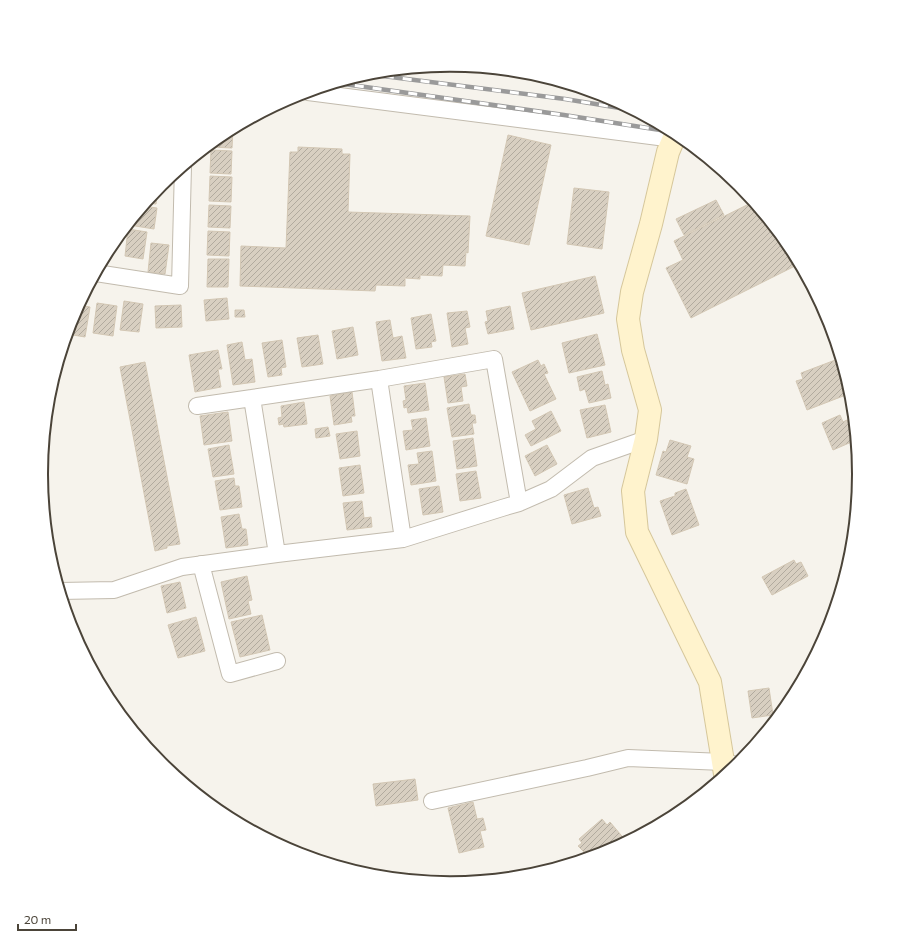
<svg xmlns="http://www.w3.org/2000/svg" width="900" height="948" font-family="Commissioner,sans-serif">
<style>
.building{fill:url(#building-hatch);stroke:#d3c7b4}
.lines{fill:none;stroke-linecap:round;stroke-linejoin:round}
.street-casing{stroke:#c2bbae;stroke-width:18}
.secondary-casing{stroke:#d6c79b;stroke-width:24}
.street{stroke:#fff;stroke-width:16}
.secondary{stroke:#fff3cd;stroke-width:22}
.rail-casing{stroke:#9a9a9a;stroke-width:4.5}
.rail{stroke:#fff;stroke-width:3;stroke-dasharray:9;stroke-linecap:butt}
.rim{fill:none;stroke:#4b4439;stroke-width:2}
</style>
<defs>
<pattern id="building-hatch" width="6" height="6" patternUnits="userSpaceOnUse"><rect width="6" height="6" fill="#d8cfc1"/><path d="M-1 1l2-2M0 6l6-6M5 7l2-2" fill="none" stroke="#b1aa9e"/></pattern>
</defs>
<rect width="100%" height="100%" fill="#f6f3ec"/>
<path class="building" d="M233 129 232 148 211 147 212 143 223 134Z
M508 135 551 145 529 245 486 236Z
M298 147 342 149V154H350L348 212 470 216 468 253 466 252 465 266 443 265 442 276 420 275V279L405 278V286L376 285 375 291 240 286 241 246 286 248 290 152H298Z
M211 150 232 151 231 174 210 173Z
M210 176 232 177 231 202 209 201Z
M158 188 156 204 146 203Z
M574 188 609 192 602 249 567 244Z
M716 200 724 215 684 235 676 219Z
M753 202 790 247 799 264 691 318 666 268 683 260 674 241Z
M209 205 231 206 230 228 208 227Z
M143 206 157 208 154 229 129 225 130 223Z
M128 229 147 232 143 259 125 256Z
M208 231 230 232 229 256 207 255Z
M151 243 169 245 165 274 148 272Z
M208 259H229L228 287H207Z
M595 276 604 313 531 330 522 293Z
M227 298 229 319 206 321 204 300Z
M124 301 143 304 139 332 120 330Z
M97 303 117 306 113 336 93 333Z
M79 305 90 307 85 337 67 334 72 317Z
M181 305 182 327 156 328 155 306Z
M510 306 514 329 488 334 485 322 488 321 486 311Z
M235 310H244L245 317H235Z
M467 311 470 327 465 328 468 344 452 347 447 313Z
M431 314 436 341 431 342 432 347 416 349 411 318Z
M390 320 393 338 402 336 406 358 382 361 376 322Z
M353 327 358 355 337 359 332 331Z
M597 334 605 365 569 373 562 343Z
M318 335 323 364 302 367 297 338Z
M282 340 286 367 281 368 282 375 268 377 262 343Z
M242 342 245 360 252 359 255 382 233 385 227 345Z
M218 350 222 369H218L221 387 195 392 189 355Z
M838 359 851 393 807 410 796 381 803 379 801 373Z
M538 360 541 366 544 364 548 373 544 374 556 399 530 411 512 372Z
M145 362 180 544 167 546V548L155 551 120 367Z
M602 371 605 385 608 384 611 398 589 403 585 389 580 391 577 377Z
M465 374 467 386 461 387 463 401 448 403 444 377Z
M425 383 429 410 408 413 407 407 404 408 403 401 406 400 404 386Z
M352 392 355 416H351L352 422 334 425 330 396Z
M304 402 307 424 284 427 283 424 279 425 278 418 282 417 281 406Z
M469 404 471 415H475L476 423H472L474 434 452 437 447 408Z
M605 405 611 432 587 438 580 410Z
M551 411 561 431 531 446 525 435 536 429 532 421Z
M228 412 232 441 204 445 200 416Z
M840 415 843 422 847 420 856 440 833 450 822 423Z
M426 418 430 446 406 450 403 431 413 430 411 420Z
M328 427 330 436 316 438 315 429Z
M357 431 360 456 340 459 336 434Z
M473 438 477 466 457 469 453 441Z
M670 440 691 446 687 457 694 459 687 484 656 475 663 451 666 452Z
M229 445 234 474 213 477 208 449Z
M547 445 557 464 535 476 525 456Z
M432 451 436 481 411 485 408 465 419 464 417 453Z
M360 465 364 493 343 496 339 468Z
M476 471 481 498 460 501 456 474Z
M234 478 235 486H239L242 507 220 510 215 481Z
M439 486 443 512 423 515 419 489Z
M588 488 594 508 598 507 601 516 572 524 564 495Z
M686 489 699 525 672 535 660 501 675 496V493Z
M362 501 364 518 371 517 372 527 347 530 343 503Z
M239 514 242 529H246L248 545 226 548 221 517Z
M794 560 796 564 801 562 808 576 772 595 762 577Z
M247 576 252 600 248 601 251 614 229 619 221 582Z
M180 582 186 608 167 613 161 586Z
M262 615 270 650 240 657 231 622Z
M196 617 205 651 178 658 168 625Z
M769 688 773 715 752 718 748 691Z
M415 779 418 800 376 806 373 784Z
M473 802 477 819 483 818 486 830 480 831 484 847 459 853 448 808Z
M602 819 607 825 610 822 626 841 606 852 589 857 578 846 582 843 579 839Z"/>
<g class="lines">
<g class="street-casing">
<path id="street" d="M308 92 674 139
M96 273 180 286 183 166
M379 379 403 539
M197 406 252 398
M519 503 494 359 379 379 252 398 277 554 403 539 502 508 519 503 551 489 592 458 646 439
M201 564 230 674 277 661
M60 591 114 590 182 567 277 554
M432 801 587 768 628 758 723 762 737 765"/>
</g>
<g class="secondary-casing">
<path id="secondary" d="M676 133 668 152 651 224 632 292 628 319 633 350 650 410 646 439 633 491 637 532 710 682 725 774"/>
</g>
<use href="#street" class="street"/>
<use href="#secondary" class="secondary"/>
<g class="rail-casing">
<path id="rail" d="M367 74 565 99 632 110
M337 83 564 115 673 132"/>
</g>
<use href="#rail" class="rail"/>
</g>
<path d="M0 0H900V948H0ZM48 474a402 402 0 1 1 804 0a402 402 0 1 1-804 0Z" fill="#fff" fill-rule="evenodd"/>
<path class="rim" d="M48 474a402 402 0 1 1 804 0a402 402 0 1 1-804 0Z"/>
<path d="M18 924v6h58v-6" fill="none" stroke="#4b4439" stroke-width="2"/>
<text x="24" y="924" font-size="12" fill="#4b4439" stroke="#ffffff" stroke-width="3" paint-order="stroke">20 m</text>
</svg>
